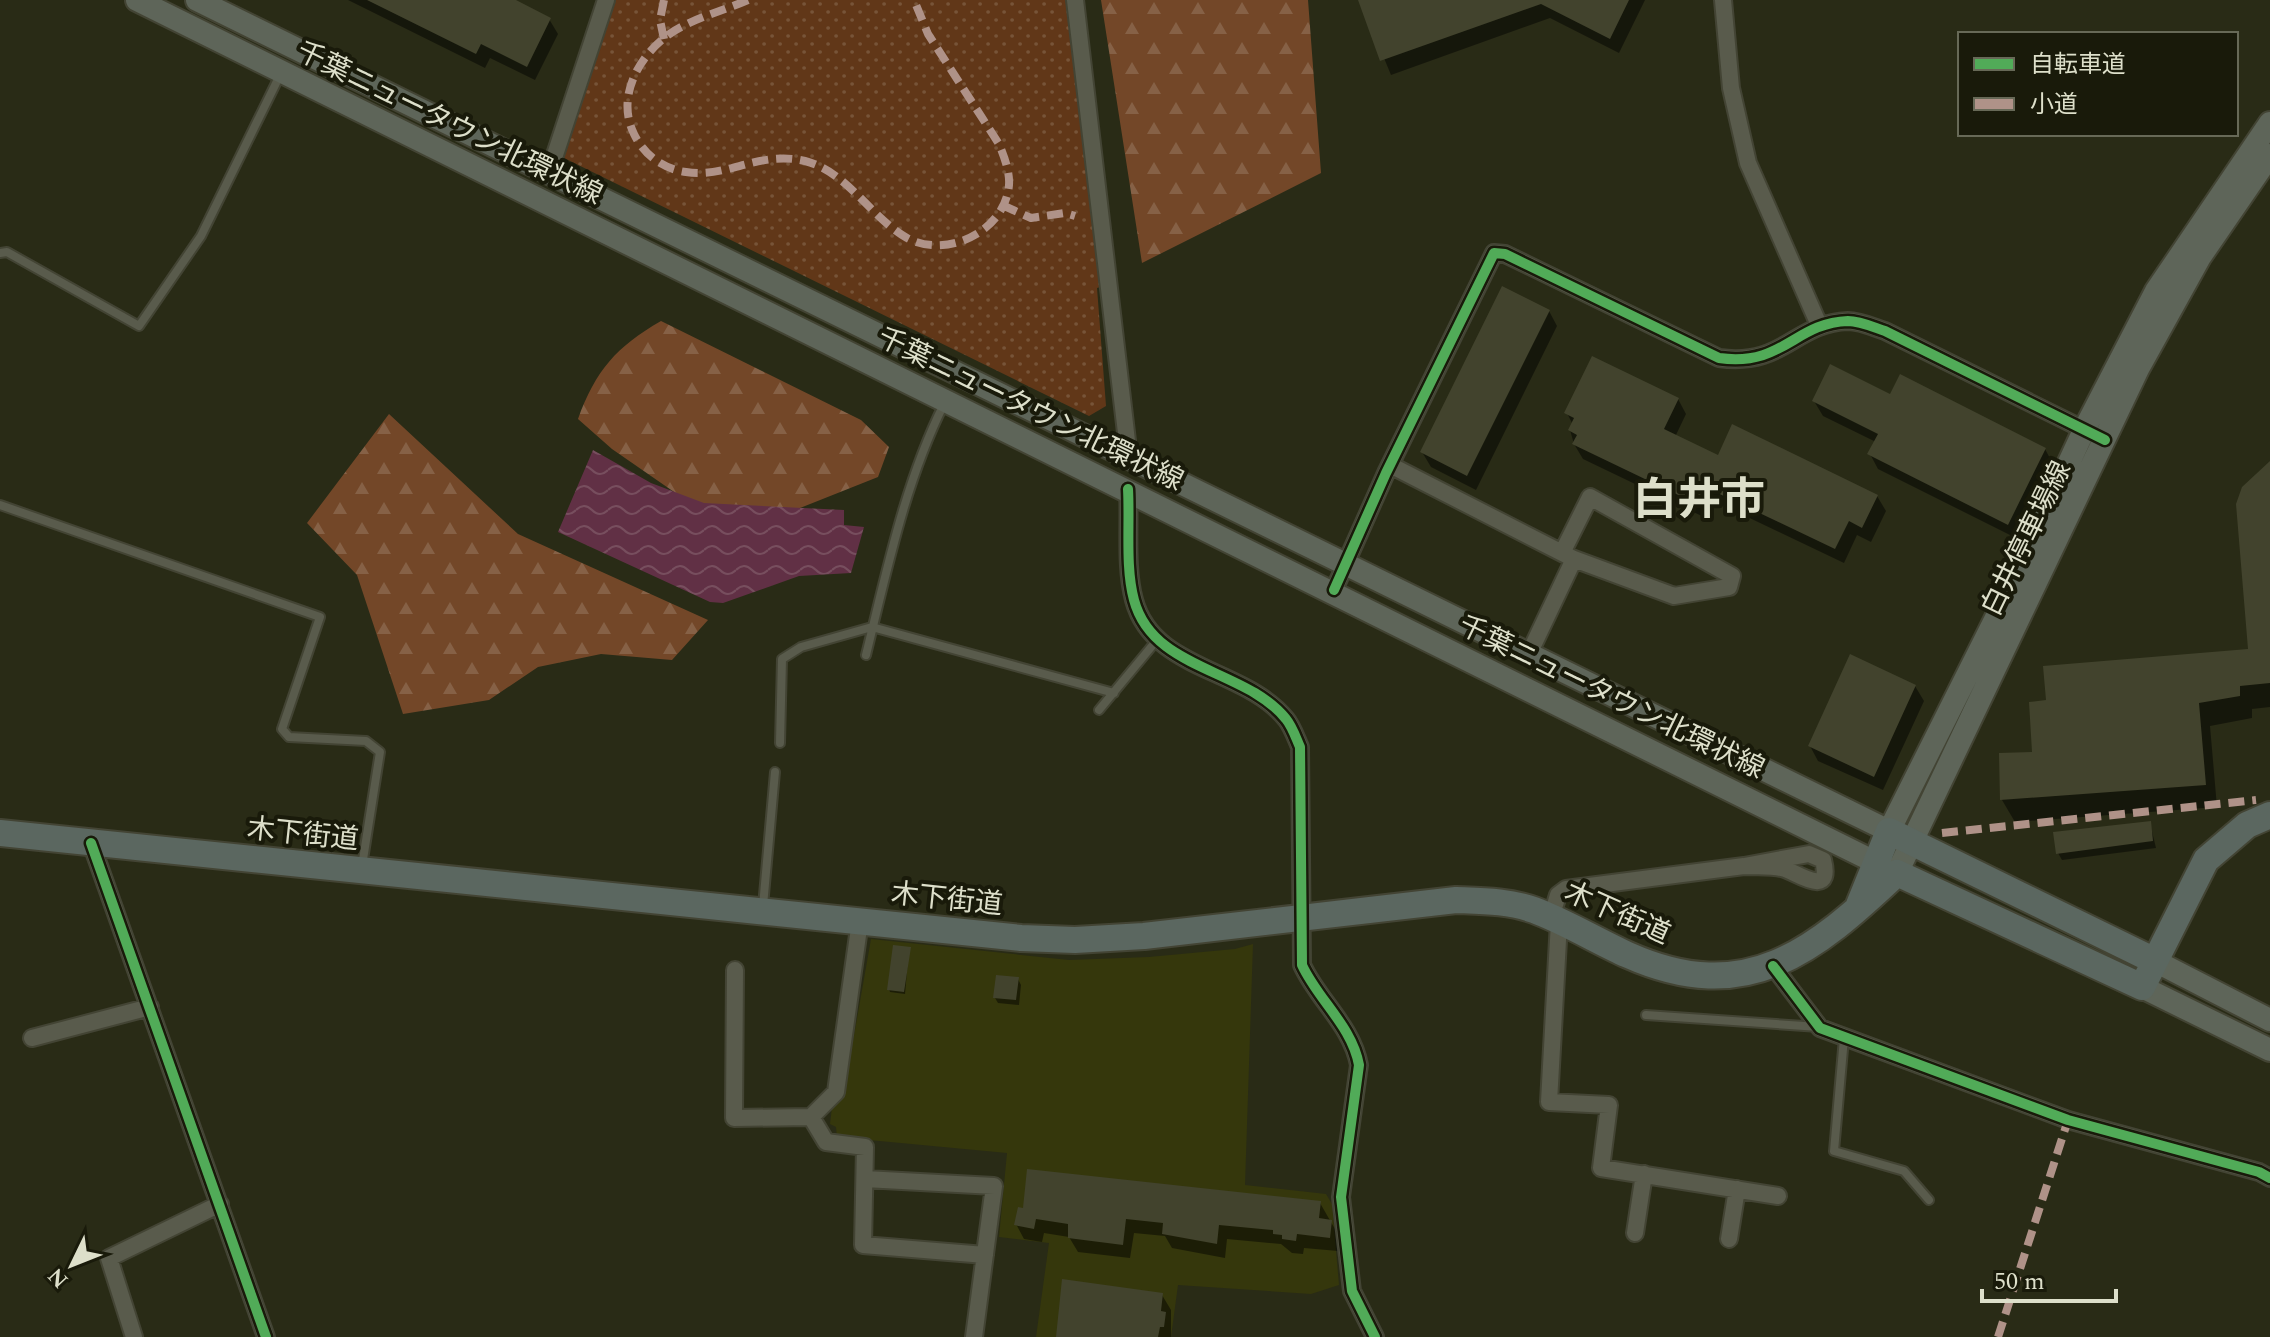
<svg xmlns="http://www.w3.org/2000/svg" width="2270" height="1337" font-family="Spectral,'Noto Sans JP',serif">
<style>
.built{fill:#35370c}
.forest{fill:url(#forest-firs)}
.park{fill:url(#park-dots)}
.water{fill:url(#water-waves)}
.shadow{fill:#0007}
.building{fill:#42432d}
.lines{fill:none;stroke-linecap:round;stroke-linejoin:round}
.service-casing{stroke:#434434;stroke-width:12}
.minor-casing{stroke:#434434;stroke-width:20}
.secondary-casing{stroke:#434434;stroke-width:26}
.primary-casing{stroke:#434434;stroke-width:30}
.service{stroke:#595b4c;stroke-width:8}
.minor{stroke:#595b4c;stroke-width:16}
.secondary{stroke:#5e6559;stroke-width:22}
.primary{stroke:#5b6760;stroke-width:26}
.quiet{stroke:#af9288;stroke-width:8;stroke-dasharray:16 8;stroke-linecap:butt}
.cycleway-casing{stroke:#191a0a;stroke-width:15}
.cycleway{stroke:#51ab58;stroke-width:10}
.labels{text-anchor:middle;stroke-width:8;stroke-linejoin:round;paint-order:stroke}
.street-label{font-size:28px;fill:#dddfca;stroke:#191a0a}
.town-label{font-size:44px;font-weight:bold;fill:#dddfca;stroke:#191a0a}
</style>
<defs>
<pattern id="forest-firs" width="22" height="20" patternUnits="userSpaceOnUse" patternTransform="scale(2)"><rect width="22" height="20" fill="#734728"/><path d="M5 1l3.5 6h-7zM16 11l3.5 6h-7z" fill="#866146"/></pattern>
<pattern id="park-dots" width="8" height="8" patternUnits="userSpaceOnUse" patternTransform="scale(2)"><rect width="8" height="8" fill="#613718"/><path d="M2 2h.1M6 6h.1" fill="none" stroke="#775438" stroke-width="1.8" stroke-linecap="round"/></pattern>
<pattern id="water-waves" width="16" height="10" patternUnits="userSpaceOnUse" patternTransform="scale(2)"><rect width="16" height="10" fill="#613045"/><path d="M0 5q4-4 8 0t8 0" fill="none" stroke="#774e5e"/></pattern>
</defs>
<rect width="100%" height="100%" fill="#292b16"/>
<path class="built" d="M871 939 1069 960 1149 957 1235 949 1253 944 1245 1185 1326 1194 1332 1204 1339 1285 1311 1294 1178 1285 1171 1337H1036L1049 1243 999 1237 1007 1153 837 1137 836 1127 830 1124 832 1107 843 1098Z"/>
<path class="forest" d="M1101 0H1308L1321 173 1142 263Z
M661 321 861 420 889 447 878 477 800 508 716 521 612 449 578 419C596 370 616 347 661 321Z
M389 414 518 534 708 620 672 660 601 654 538 667 489 700 403 714 357 575 307 523Z"/>
<path class="park" d="M615 0H1066L1103 286 1097 288 1106 406 1089 416 564 158Z"/>
<path class="water" d="M593 450 651 483 704 503 844 510V525L864 527 851 573 799 576 723 603 710 602 558 532Z"/>
<path class="shadow" d="M348 0H511L549 19 558 34 535 80 490 58 485 68Z
M1360 0H1645L1619 53 1550 18 1391 75Z
M1549 311 1557 326 1476 490 1431 467 1422 452Z
M1891 397 2045 449 2053 464 2016 538 1878 469 1870 454 1876 442 1823 416 1814 401Z
M1678 399 1686 414 1675 437 1718 458 1877 496 1886 511 1871 542 1857 535 1844 563 1716 502 1708 519 1583 459 1574 444 1570 430 1573 425 1567 413Z
M2270 471V707L2252 709V718L2210 726 2217 807 2015 822 2002 800 2035 754 2251 651Z
M1915 686 1924 701 1883 790 1818 761 1810 746Z
M2150 823 2156 848 2062 860 2058 853Z
M909 949 905 994 890 992 889 989Z
M1018 979 1021 985 1019 1005 998 1003 995 998Z
M1320 1203 1339 1236 1338 1251 1304 1248 1303 1254 1292 1253 1281 1244 1227 1239 1225 1258 1172 1248 1165 1236 1134 1233 1130 1258 1078 1252 1069 1237 1044 1233 1042 1242 1024 1239 1016 1224 1019 1209Z
M1162 1295 1171 1310V1337H1059Z"/>
<path class="building" d="M367 0H516L551 18 527 67 481 44 476 54Z
M1358 0H1629L1610 39 1541 4 1380 61Z
M1502 286 1550 310 1467 476 1420 452Z
M1592 356 1679 398 1664 429 1718 455 1732 424 1878 495 1862 528 1849 521 1835 549 1707 488 1699 505 1572 444 1577 435 1568 430 1574 418 1564 413Z
M1830 364 1890 394 1900 374 2046 448 2008 525 1867 454 1878 434 1812 401Z
M2270 461V683L2240 686V696L2199 703 2206 785 2000 800 1999 753 2032 752 2029 702 2046 700 2043 666 2248 649 2236 504 2242 487Z
M1850 654 1916 685 1874 777 1808 746Z
M2151 821 2153 841 2056 854 2053 832Z
M893 945 911 947 904 992 887 990Z
M996 975 1019 977 1016 1000 993 998Z
M1027 1169 1321 1201 1319 1218 1332 1220 1330 1238 1297 1234 1296 1241 1282 1239V1235L1273 1234V1230L1219 1225 1217 1244 1162 1234 1163 1223 1126 1219 1123 1245 1068 1238V1224L1036 1219 1034 1229 1014 1225 1018 1207 1023 1208Z
M1062 1279 1163 1293 1161 1311 1166 1312 1164 1327H1160L1158 1337H1056Z"/>
<g class="lines">
<g class="service-casing">
<path id="service" d="M0 253 7 252 139 326 201 236 281 73
M0 505 320 617 282 729 289 737 366 741 380 752 362 866
M866 655C887 570 905 482 944 404
M1099 710 1157 640
M780 743 782 659 801 647 872 627 1114 693
M763 906 775 772
M1646 1015 1819 1027
M1844 1038 1834 1151 1904 1171 1929 1200"/>
</g>
<g class="minor-casing">
<path id="minor" d="M1075 0 1129 458
M1723 0 1731 88 1748 163 1819 325
M549 173 606 0
M1390 465 1574 559 1674 596 1729 587 1732 576 1590 497 1563 551
M1128 489C1130 524 1125 567 1134 600 1153 671 1245 668 1286 719 1292 726 1296 738 1300 747L1302 965C1318 1000 1352 1026 1359 1065L1341 1197 1352 1291 1375 1337
M1334 590 1386 473 1494 253 1505 254 1719 358C1784 367 1794 323 1848 321 1860 321 1873 327 1885 331L2093 434
M1529 654 1574 559
M91 843 266 1337
M1551 918 1558 895 1566 889 1744 866 1809 854 1823 860C1833 899 1797 873 1785 869 1773 865 1757 867 1744 866
M860 921 836 1092 811 1117 826 1142 865 1147 863 1245 985 1255
M1559 922 1549 1102 1609 1105 1601 1168 1778 1196
M1773 966 1820 1028 2068 1120 2259 1172 2270 1178
M735 970 734 1118 811 1117
M32 1038 150 1007
M865 1179 994 1186 974 1337
M1635 1233 1644 1174
M1729 1239 1737 1189
M134 1337 109 1258 220 1204"/>
</g>
<g class="secondary-casing">
<path id="secondary" d="M137 0 1897 873 2138 369 2200 257 2270 155
M197 0 1889 831 2011 588 2084 430 2156 291 2270 123
M2155 961 2270 1020
M2142 987 2270 1050"/>
</g>
<g class="primary-casing">
<path id="primary" d="M0 833 1021 938 1075 940 1144 936 1456 900C1482 901 1509 901 1534 910 1566 922 1597 941 1628 955 1747 1008 1814 951 1897 873L2142 987 2206 860 2247 825 2270 815
M1859 905 1889 831 2155 961"/>
</g>
<use href="#service" class="service"/>
<use href="#minor" class="minor"/>
<use href="#secondary" class="secondary"/>
<use href="#primary" class="primary"/>
<path class="quiet" d="M748 0C727 9 705 15 685 25 646 43 613 92 634 134 644 155 663 169 686 172 726 179 759 150 805 161 848 172 870 217 907 238 946 259 1005 232 1009 185 1010 172 1004 156 999 144L928 34 914 0
M664 39 660 20 664 0
M1002 205 1031 218 1065 213 1075 216
M1942 833 2256 800
M1998 1337 2068 1120"/>
<g class="cycleway-casing">
<path id="cycleway" d="M1128 489C1130 524 1125 567 1134 600 1153 671 1245 668 1286 719 1292 726 1296 738 1300 747L1302 965C1318 1000 1352 1026 1359 1065L1341 1197 1352 1291 1375 1337
M1334 590 1386 473 1494 253 1505 254 1719 358C1784 367 1794 323 1848 321 1860 321 1873 327 1885 331L2105 440
M91 843 266 1337
M1773 966 1820 1028 2068 1120 2259 1172 2270 1178"/>
</g>
<use href="#cycleway" class="cycleway"/>
</g>
<g class="labels">
<g class="street-label">
<text transform="translate(450 122) rotate(26)" y="10">千葉ニュータウン北環状線</text>
<text transform="translate(1031 408) rotate(26)" y="10">千葉ニュータウン北環状線</text>
<text transform="translate(2025 538) rotate(-64)" y="10">白井停車場線</text>
<text transform="translate(1612 696) rotate(26)" y="10">千葉ニュータウン北環状線</text>
<text transform="translate(303 833) rotate(6)" y="10">木下街道</text>
<text transform="translate(947 898) rotate(6)" y="10">木下街道</text>
<text transform="translate(1618 912) rotate(24)" y="10">木下街道</text>
</g>
<g class="town-label">
<text x="1699" y="514">白井市</text>
</g>
</g>
<rect x="1958" y="32" width="280" height="104" fill="#191a0a" stroke="#676957" stroke-width="2"/>
<rect x="1974" y="58" width="40" height="12" fill="#51ab58" stroke="#676957" stroke-width="2"/>
<text x="2030" y="72" font-size="24" fill="#dddfca">自転車道</text>
<rect x="1974" y="98" width="40" height="12" fill="#af9288" stroke="#676957" stroke-width="2"/>
<text x="2030" y="112" font-size="24" fill="#dddfca">小道</text>
<g transform="translate(72 1265) rotate(227)" stroke="#191a0a" stroke-width="6" paint-order="stroke">
<path d="M0-6L14 30L0 20L-14 30Z" fill="#dddfca"/>
<text y="-12" font-size="22" font-weight="bold" text-anchor="middle" fill="#dddfca">N</text>
</g>
<path d="M1982 1289v12h134v-12" fill="none" stroke="#dddfca" stroke-width="4"/>
<text x="1994" y="1289" font-size="24" fill="#dddfca" stroke="#191a0a" stroke-width="6" paint-order="stroke">50 m</text>
</svg>
